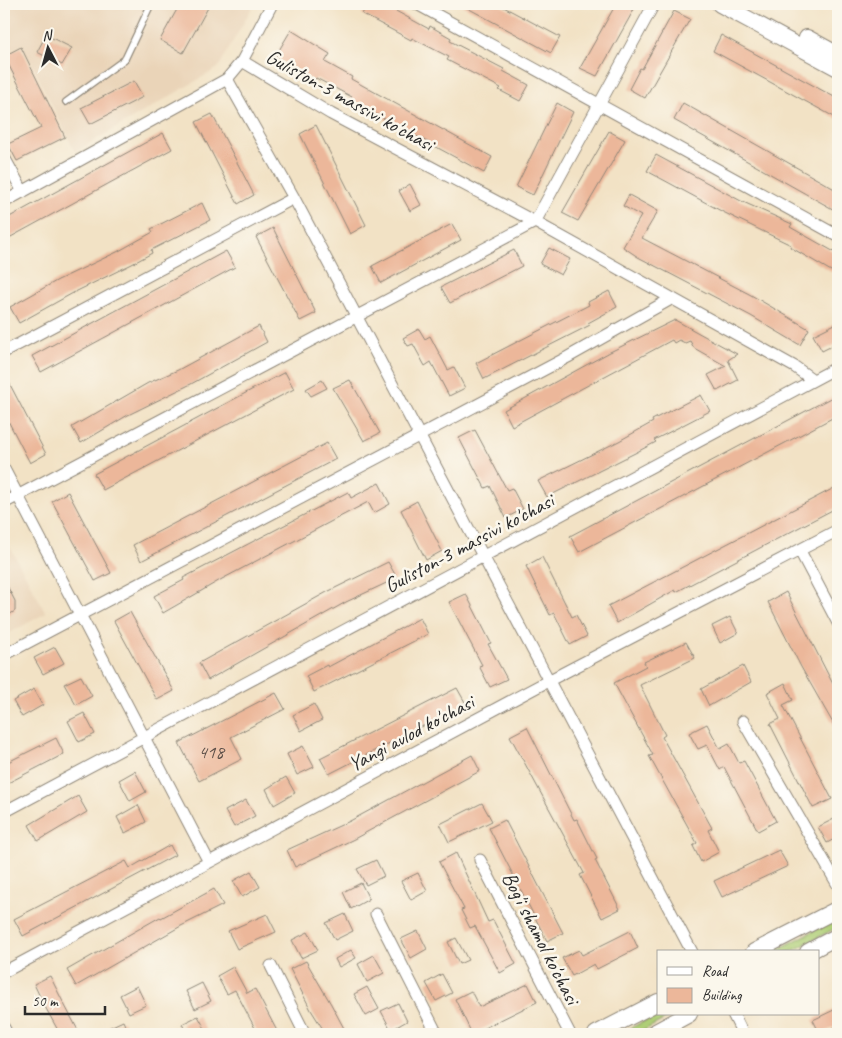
<svg xmlns="http://www.w3.org/2000/svg" width="842" height="1038" font-family="Caveat,sans-serif">
<style>
.built{fill:#ead4b8}
.green{fill:#aece76;stroke:#6c7c50}
.building{fill:#ecb79a}
.lines{fill:none;stroke-linecap:round;stroke-linejoin:round}
.lane-casing{stroke:#8e8678;stroke-width:8}
.street-casing{stroke:#8e8678;stroke-width:13}
.secondary-casing{stroke:#8e8678;stroke-width:18}
.lane{stroke:#fff;stroke-width:5.5}
.street{stroke:#fff;stroke-width:11}
.secondary{stroke:#fff;stroke-width:16}
.labels{text-anchor:middle;stroke-width:5;stroke-linejoin:round;paint-order:stroke}
.number-label{font-size:19px;fill:#5b4e47}
.street-label{font-size:21px;fill:#2b2b2b;stroke:#fbf7ec}
</style>
<rect width="100%" height="100%" fill="#fbf7ec"/>
<filter id="ink" filterUnits="userSpaceOnUse"><feTurbulence type="fractalNoise" baseFrequency=".02" numOctaves="2"/><feDisplacementMap in="SourceGraphic" scale="10" xChannelSelector="R" yChannelSelector="G"/><feConvolveMatrix kernelMatrix="1 2 1 2 8 2 1 2 1" color-interpolation-filters="sRGB"/></filter>
<filter id="wash" filterUnits="userSpaceOnUse"><feTurbulence type="fractalNoise" baseFrequency=".0096" numOctaves="4" result="noise"/><feDisplacementMap in="SourceGraphic" scale="20" xChannelSelector="R" yChannelSelector="G"/><feGaussianBlur stdDeviation="1.12" result="paint"/><feColorMatrix in="noise" values="0 0 0 0 0 0 0 0 0 0 0 0 0 0 0 0 0 1.4 0 .05"/><feComposite in="paint" operator="in"/></filter>
<g filter="url(#wash)">
<rect width="100%" height="100%" fill="#f2e2c5"/>
<path class="built" d="M4 4H254L218 68 75 152 22 45 4 54Z
M4 536 46 613 4 636Z"/>
<path class="green" d="M838 918V927L791 952H773Z
M658 1014H675L637 1034H619Z"/>
<g id="blocks">
<path class="building" d="M180 4H210L183 53 160 40Z
M368 4H383L429 29 430 26 451 38 450 41 504 69 503 71 529 85 520 101 499 90 501 88 447 60 449 57 412 38 411 40 362 14Z
M460 4H498L560 37 551 53Z
M616 4H637L597 76 580 68Z
M674 11 690 19 645 98 629 89 640 68 642 69Z
M291 30 330 54 325 62 352 77 351 79 492 157 484 173 350 100 352 97 316 78 314 81 275 57Z
M46 35 72 48 62 65 37 52Z
M721 35 838 99V119L713 51Z
M21 47 65 137 17 161 8 144 41 128 4 56Z
M134 81 143 97 90 124 81 108Z
M557 103 573 112 533 195 516 187Z
M683 103 838 191V212L674 120Z
M212 114 254 195 238 204 196 122Z
M316 125 366 225 350 234 300 134Z
M609 131 625 140 578 221 562 213Z
M163 133 172 149 9 238 4 228V220Z
M656 155 741 201 792 224 790 227 838 254V275L790 247 791 245 723 212 647 171Z
M410 184 421 205 410 211 399 191Z
M629 195 658 211 642 238 751 295 809 329 800 345 751 316 638 257 623 247 641 216 623 206Z
M202 203 210 220 151 250 152 253 132 264 73 293 19 323 10 307 58 280 117 252 153 232 151 229Z
M452 224 461 240 381 283 372 266Z
M273 228 316 313 300 321 256 237Z
M549 248 570 259 561 275 540 264Z
M514 250 522 266 450 303 441 287Z
M226 251 235 267 41 372 32 356Z
M609 291 617 307 588 323 590 325 484 379 476 363 589 305 588 302Z
M675 320 737 354 728 360 738 380 717 391 708 375 726 366 694 348 690 341 685 343 679 340 674 343 672 340 512 426 504 410 610 352Z
M835 324 838 331V343L822 351 813 335Z
M259 326 267 342 191 384 128 415 81 443 72 427 148 383 178 370Z
M419 329 425 339 430 336 448 370 454 367 465 388 449 396 431 362 425 366 413 344 408 346 403 338Z
M285 372 294 389 103 490 94 474Z
M4 373 46 454 30 463 4 413Z
M322 380 327 388 311 396 306 389Z
M350 380 380 433 364 441 333 388Z
M838 394V415L579 552 570 536Z
M701 395 710 411 654 440 656 442 635 453 547 497 538 481 619 441 653 422 652 420Z
M475 430 507 490 512 488 523 509 506 518 490 486 485 488 459 438Z
M327 443 336 459 141 561 133 545Z
M379 483 390 504 374 513 368 502 222 579 163 613 154 596 184 580 183 578 348 492 351 498Z
M838 486V507L676 592 675 590 617 623 608 606Z
M68 492 111 573 95 581 52 501Z
M417 501 442 551 426 560 401 510Z
M542 557 572 617 576 615 587 636 570 645 554 613 550 615 526 566Z
M388 562 397 578 346 602 208 680 199 663 327 592Z
M4 580 15 601V611L4 618Z
M786 592 835 688 838 686V732L801 667 768 602Z
M466 594 491 643 488 644 507 679 490 687 479 666 482 665 449 602Z
M130 612 174 691 157 700 114 621Z
M730 617 738 633 720 643 712 626Z
M420 618 428 634 314 692 306 676 327 665 328 667Z
M686 642 695 658 640 685 665 735 662 737 712 828 708 830 719 852 701 862 693 846 697 843 649 756 653 755 614 683 646 666 644 662Z
M55 647 64 663 43 674 34 658Z
M743 666 751 682 709 706 701 689Z
M81 676 92 696 76 705 64 684Z
M785 683 793 700 783 705 832 799 813 808 770 724 780 719 767 693Z
M457 688 466 704 329 774 320 758Z
M34 689 43 705 22 717 13 701Z
M276 693 285 709 231 737 242 759 199 781 179 743Z
M314 704 322 720 301 731 293 715Z
M84 713 95 734 79 742 68 721Z
M707 724 720 749 729 744 739 763 744 761 776 821 758 831 724 767 720 770 707 745 698 749 689 733Z
M527 727 574 820 577 819 597 859 595 860 620 909 602 918 580 875 584 873 510 736Z
M56 738 64 754 4 785V764Z
M303 746 314 767 297 775 287 754Z
M472 755 480 771 354 839 295 867 287 850 350 821Z
M135 771 146 792 130 801 119 780Z
M286 777 295 793 274 805 266 789Z
M78 796 87 812 38 841 29 825Z
M246 800 255 816 234 827 225 811Z
M482 803 492 821 449 842 440 824Z
M138 805 146 822 125 833 117 817Z
M838 817V837L827 843 818 827Z
M505 820 563 933 547 941 489 828Z
M170 845 175 855 23 936 14 919 126 861 130 868Z
M779 850 788 866 722 897 714 881Z
M456 853 488 922 493 920 516 964 500 973 475 926 470 928 461 910 464 909 439 862Z
M376 860 384 876 366 885 357 869Z
M251 871 260 887 242 897 233 881Z
M418 873 427 891 411 900 401 881Z
M361 883 369 899 351 909 343 892Z
M214 889 223 905 181 926 76 986 67 970 160 917 161 918Z
M267 914 276 932 237 949 228 931Z
M345 914 353 931 335 940 326 923Z
M418 931 427 949 411 958 401 939Z
M630 931 638 948 597 969 594 964 572 976 562 958 579 950 582 955Z
M308 932 318 950 301 958 292 940Z
M456 938 468 960 459 964 448 942Z
M351 950 356 958 339 967 335 959Z
M374 955 384 973 367 982 358 964Z
M306 961 331 1004 347 1034H326L311 1010 290 969Z
M233 967 247 993 255 989 277 1031 271 1034H258L235 990 227 994 217 976Z
M442 974 452 993 436 1001 426 983Z
M50 976 63 1002 80 1034H60L43 1003 34 984Z
M202 983 211 1001 195 1009 186 991Z
M528 984 537 1002 472 1034 455 999 471 991 479 1007Z
M137 986 146 1005 129 1013 120 995Z
M367 987 379 1009 366 1016 354 994Z
M398 1003 407 1021 391 1030 381 1011Z
M838 1008V1026L820 1034 813 1020Z
M198 1016 208 1034H187L182 1024Z
M123 1021 129 1034H95Z"/>
</g>
</g>
<g filter="url(#ink)">
<use href="#blocks" fill-opacity="0" stroke="#8e8678" stroke-width="1"/>
<g class="lines">
<g class="lane-casing">
<path id="lane" d="M66 102 125 59 151 4"/>
</g>
<g class="street-casing">
<path id="street" d="M417 4 838 236
M242 61 331 114 535 222 795 367 813 380
M227 79 294 198 692 952
M4 157 23 192
M4 202 227 79 242 61 272 4
M4 352 294 198
M4 469 209 862
M4 503 535 222 654 4
M800 551 838 623
M4 655 568 357 671 299
M743 721 838 885
M4 812 838 367
M480 860 570 1034
M376 914 437 1034
M271 966 305 1034
M4 972 548 681 838 530
M733 1014 743 1034
M4 1028 7 1034"/>
</g>
<g class="secondary-casing">
<path id="secondary" d="M720 4 838 68
M807 38 838 55
M754 952 838 909
M808 952 838 936
M596 1034 658 1002
M652 1034 689 1014"/>
</g>
<use href="#lane" class="lane"/>
<use href="#street" class="street"/>
<use href="#secondary" class="secondary"/>
</g>
</g>
<g class="labels">
<g class="number-label">
<text x="211" y="758">418</text>
</g>
<g class="street-label">
<text transform="translate(350 100) rotate(29)" y="7">Guliston-3 massivi ko'chasi</text>
<text transform="translate(469 543) rotate(-28)" y="7">Guliston-3 massivi ko'chasi</text>
<text transform="translate(411 733) rotate(-28)" y="7">Yangi avlod ko'chasi</text>
<text transform="translate(541 938) rotate(63)" y="7">Bog'i shamol ko'chasi</text>
</g>
</g>
<rect width="842" height="1038" fill="none" stroke="#fbf7ec" stroke-width="20"/>
<rect x="657" y="950" width="162" height="65" fill="#fbf7ec" stroke="#a8a59f"/>
<rect x="667" y="967" width="25" height="8" fill="#ffffff" stroke="#a8a59f"/>
<text x="702" y="976" font-size="15" fill="#2b2b2b">Road</text>
<rect x="667" y="988" width="25" height="15" fill="#ecb79a" stroke="#a8a59f"/>
<text x="702" y="1000" font-size="15" fill="#2b2b2b">Building</text>
<g transform="translate(48 48) rotate(354)" stroke="#fbf7ec" stroke-width="4" paint-order="stroke">
<path d="M0-4L9 19L0 12L-9 19Z" fill="#2b2b2b"/>
<text y="-8" font-size="14" font-weight="bold" text-anchor="middle" fill="#2b2b2b">N</text>
</g>
<path d="M25 1006v8h80v-8" fill="none" stroke="#2b2b2b" stroke-width="2.5"/>
<text x="32" y="1006" font-size="15" fill="#2b2b2b" stroke="#fbf7ec" stroke-width="4" paint-order="stroke">50 m</text>
</svg>
